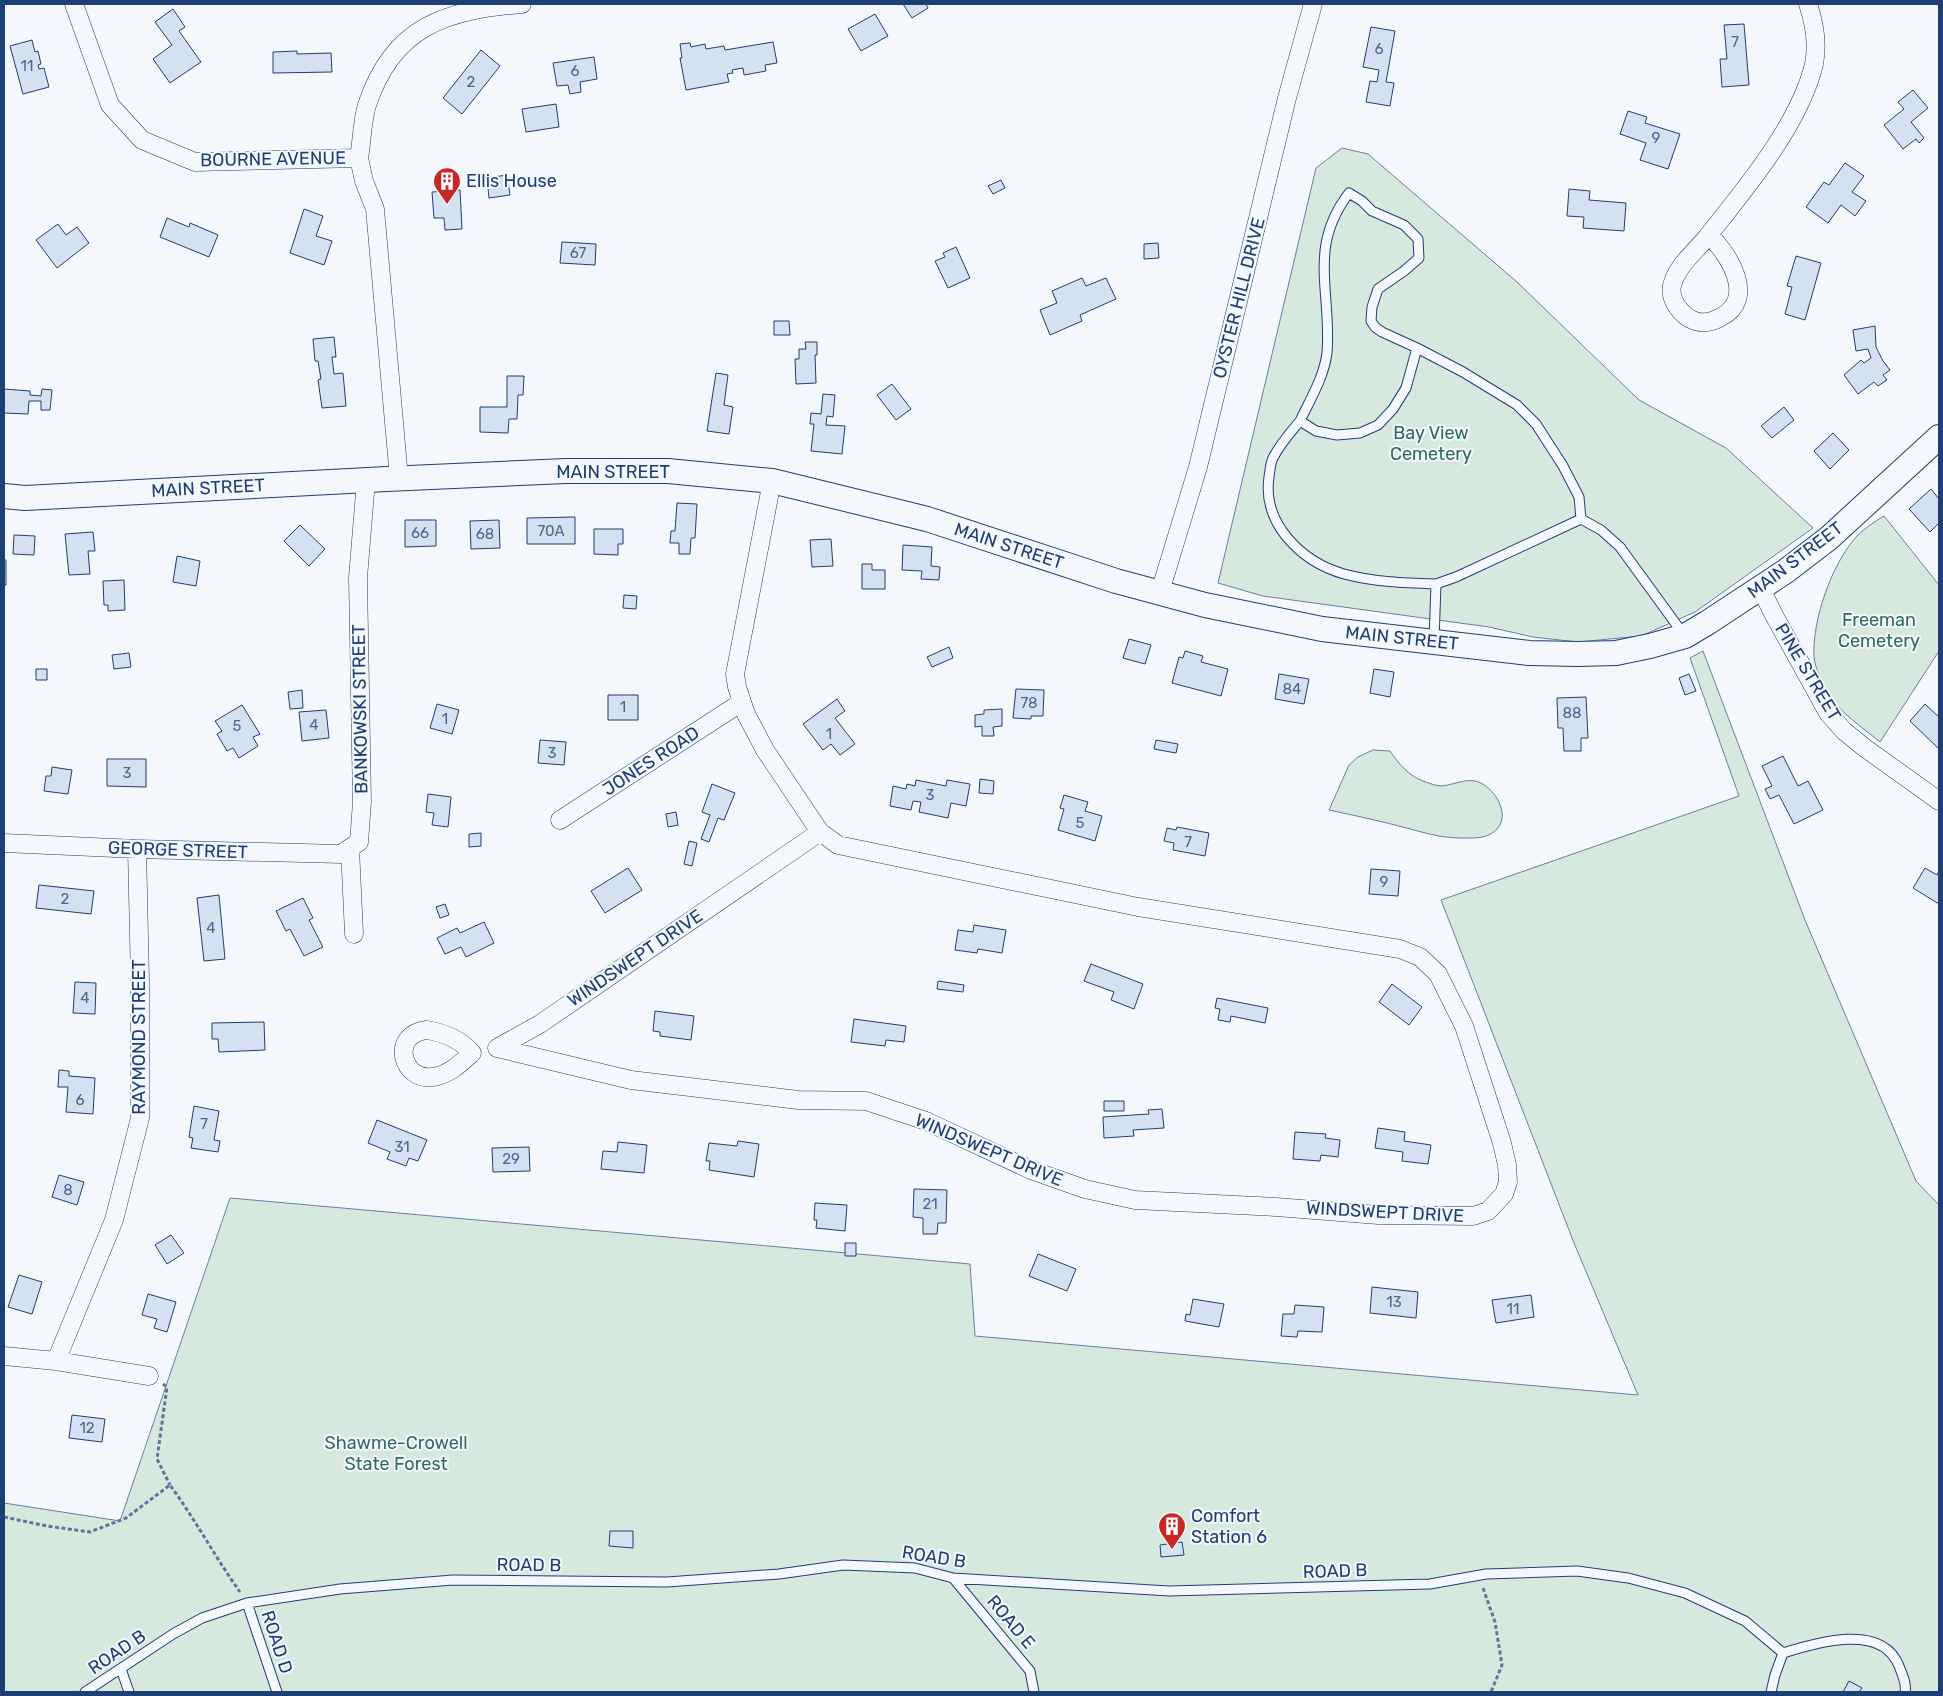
<svg xmlns="http://www.w3.org/2000/svg" width="1943" height="1696" font-family="Rubik,sans-serif">
<style>
.green{fill:#d7e8df;stroke:#687fa3}
.building{fill:#d5e0f0;stroke:#1d3f73}
.lines{fill:none;stroke-linecap:round;stroke-linejoin:round}
.lane-casing{stroke:#1d3f73;stroke-width:11}
.street-casing{stroke:#1d3f73;stroke-width:19}
.secondary-casing{stroke:#1d3f73;stroke-width:26}
.path{stroke:#5e769c;stroke-width:3;stroke-dasharray:4 2.5;stroke-linecap:butt}
.lane{stroke:#f4f7fb;stroke-width:9}
.street{stroke:#f4f7fb;stroke-width:18}
.secondary{stroke:#f4f7fb;stroke-width:24}
.labels{text-anchor:middle;stroke-width:4;stroke-linejoin:round;paint-order:stroke}
.number-label{font-size:15px;fill:#4b6792}
.street-label{font-size:18px;fill:#1d3f73;stroke:#f4f7fb}
.poi-label{font-size:18px;fill:#1d3f73;stroke:#f4f7fb;text-anchor:start}
.park-label{font-size:18px;fill:#2c6c60;stroke:#f4f7fb}
</style>
<rect width="100%" height="100%" fill="#f4f7fb"/>
<path class="green" d="M1342 148 1368 154 1517 282 1639 400 1726 448 1813 528 1695 612 1641 636 1578 642 1533 637 1489 627 1263 596 1218 583 1316 168Z
M1884 516 1939 585V651L1880 742C1862 727 1840 713 1828 693 1822 683 1815 668 1814 657 1812 620 1832 563 1857 536 1865 528 1874 522 1884 516Z
M1703 651 1805 920 1916 1181 1939 1205V1692H4V1503L120 1521 230 1198 970 1264 975 1336 1638 1395 1574 1243 1441 900 1739 796 1690 658Z
M1373 750 1390 751C1398 763 1409 776 1423 781 1429 783 1436 786 1441 786 1453 785 1464 779 1475 781 1494 785 1513 816 1495 831 1486 839 1473 838 1462 838 1439 838 1422 832 1399 826 1376 820 1352 815 1329 810L1349 765 1358 757Z"/>
<path class="building" d="M903 4H926L928 8 912 18Z
M173 9 185 27 179 31 201 62 170 83 153 59 172 45 155 22Z
M875 14 888 36 861 51 848 29Z
M1744 24 1749 85 1722 87 1720 59H1727L1724 25Z
M1371 27 1395 31 1386 82 1394 83 1390 106 1366 102 1370 81 1377 82 1379 70 1363 67Z
M32 40 35 52 38 51 41 64 38 65 39 69 44 68 49 87 23 94 10 46Z
M773 42 777 63 765 65 766 71 744 75 743 68 732 70 733 73 727 74 729 82 686 90 680 58H682L680 44 690 43 691 47 705 44 706 49 724 46 725 50Z
M481 50 500 66 462 114 443 98Z
M297 51V54L331 53 332 72 273 73V52Z
M594 57 597 79 580 82 581 92 570 94 568 85 557 86 553 63Z
M1913 90 1928 108 1911 122 1924 138 1919 143 1916 139 1903 149 1884 125 1904 109 1898 102Z
M556 104 559 127 526 132 522 109Z
M1628 111 1647 117 1645 123 1680 134 1668 169 1640 160 1646 143 1620 134Z
M1845 163 1864 176 1852 192 1866 201 1855 216 1841 205 1828 223 1806 207 1824 182 1829 185Z
M507 175 510 195 489 198 487 178Z
M1001 180 1005 188 993 194 988 186Z
M1569 189 1590 191 1589 200 1626 203 1624 231 1583 228 1584 217 1567 216Z
M460 190 462 229 445 230 444 218H434L432 192Z
M304 209 323 216 316 236 332 241 324 265 290 253Z
M167 218 189 227 190 223 218 235 209 257 160 237Z
M58 224 66 235 77 227 89 243 57 268 36 240Z
M562 242 596 244 595 265 560 263Z
M1158 243 1159 258 1144 259V244Z
M956 247 970 278 948 288 935 261 945 257 943 253Z
M1796 256 1821 263 1805 320 1785 314 1792 287 1787 286Z
M1082 278 1086 286 1106 278 1116 299 1080 315 1082 321 1050 335 1040 310 1057 303 1052 291Z
M774 321H789L790 335H774Z
M1875 326 1876 347 1883 361 1890 370 1883 375 1887 380 1878 386 1874 382 1858 394 1844 375 1861 360 1864 363 1871 358 1868 349 1856 351 1853 330Z
M334 337 336 357H332L334 374 343 373 346 406 322 408 318 380 321 379 318 361H315L313 339Z
M805 342H817V355H815L816 383 796 384 795 359H799V349H806Z
M716 373 728 375 724 405 733 407 729 434 707 431Z
M507 376H524L523 395H518L517 419H509L508 433 480 432V407H507Z
M892 384 911 409 896 420 877 395Z
M4 389 30 391V395L41 396 42 389 52 390 50 410H41V401H29L28 414 4 413Z
M823 394 835 395 833 417 827 416 826 425 845 426 842 454 811 451 814 424H810L811 413 821 414Z
M1784 407 1794 420 1772 438 1761 426Z
M1833 433 1849 450 1830 469 1814 451Z
M1931 489 1939 499V523L1930 532 1909 509Z
M677 503 697 504 695 538H691L690 554H679V543H670L671 531H675Z
M575 517V544H527V518Z
M405 520H436V546L405 547Z
M499 520 500 548 471 549 470 521Z
M300 525 325 549 309 566 284 541Z
M594 529H623V544H618V555L594 554Z
M93 532 95 551H88L90 574 69 575 65 534Z
M14 535 35 536 34 555 13 554Z
M831 539 833 566 812 567 810 540Z
M903 545 932 547 931 566 940 567 939 580 921 579 922 571 902 570Z
M177 556 200 561 196 586 173 582Z
M4 560H6V585H4Z
M862 564H872V570H885V589H862Z
M124 580 125 610 108 611V605H104L103 581Z
M624 595 637 596 636 609 623 608Z
M1129 639 1151 645 1145 664 1123 658Z
M949 647 953 658 932 667 927 657Z
M1185 651 1203 656 1201 662 1228 669 1221 696 1172 683 1179 657 1183 658Z
M129 653 131 667 114 669 112 655Z
M36 669H47V680H36Z
M1374 669 1394 672 1390 697 1370 693Z
M1279 674 1309 679 1304 704 1275 699Z
M1689 674 1696 691 1685 695 1679 678Z
M1016 689 1044 690 1043 716H1031V719L1013 718Z
M302 690 303 708 290 709 288 692Z
M608 695H638V720H608Z
M1586 697 1588 738H1581V751H1564L1563 728H1558L1557 698Z
M837 699 845 711 835 718 855 744 840 755 831 744 823 750 803 724Z
M437 704 459 710 452 734 430 728Z
M1925 704 1939 717V749L1910 721Z
M242 705 260 734 253 737 258 746 239 758 233 748 227 751 217 734 222 731 215 721Z
M1002 709V726L993 727 994 736H982V726L975 727V715L984 714V710Z
M326 710 329 738 302 741 299 712Z
M540 740 566 742 564 765 538 763Z
M1156 740 1178 744 1176 753 1154 749Z
M1783 756 1798 786 1808 781 1823 810 1794 824 1779 795 1770 799 1765 789 1772 786 1762 766Z
M107 759H146V787L107 786Z
M52 767 72 770 68 794 44 791 46 776H51Z
M980 779 994 781 993 794 979 793Z
M916 780 946 786 947 780 970 784 966 806 951 803 948 818 919 812 921 802 913 801 911 810 890 806 893 786 906 789 907 784 915 786Z
M712 784 735 793 724 820 718 818 709 842 701 839 710 815 702 812Z
M428 794 451 797 448 827 432 825 434 813 426 812Z
M1064 795 1088 802 1085 811 1102 816 1095 841 1058 830 1064 809 1060 808Z
M676 812 678 825 668 827 666 814Z
M1177 827 1209 833 1205 856 1173 850 1174 843 1164 841 1167 828 1176 830Z
M481 833V846L469 847V834Z
M689 841 697 843 692 866 684 864Z
M628 868 642 890 605 913 591 891Z
M1925 868 1937 875 1939 871V904L1913 888Z
M1371 869 1400 871 1398 896 1369 894Z
M39 885 94 891 91 914 36 908Z
M219 895 225 959 204 961 197 898Z
M303 898 313 918 309 920 323 947 304 956 290 929 286 931 276 911Z
M445 904 449 915 440 918 436 907Z
M484 922 494 943 466 957 461 947 445 954 437 938 457 928 460 933Z
M974 925 1006 930 1002 953 978 949 977 953 955 950 958 930 973 932Z
M1091 964 1143 984 1134 1009 1111 1000 1114 992 1084 981Z
M938 981 964 985 963 992 937 989Z
M75 982 96 983 95 1014 73 1013Z
M1392 984 1422 1007 1409 1025 1379 1002Z
M1217 998 1268 1008 1265 1023 1231 1016 1230 1022 1218 1020 1220 1009 1215 1008Z
M655 1011 694 1016 691 1040 660 1036V1032L653 1031Z
M854 1019 906 1026 904 1042 886 1040 885 1046 851 1042Z
M264 1022 265 1050 219 1052 218 1039H212V1023Z
M59 1070 69 1071V1076L95 1078 93 1114 66 1112 68 1087H58Z
M1104 1101H1124V1111H1104Z
M194 1106 219 1111 214 1140 220 1141 218 1152 191 1148 193 1138 189 1137Z
M1162 1109 1164 1128 1133 1130 1134 1136 1104 1138 1103 1117 1149 1114 1148 1110Z
M377 1120 427 1140 418 1161 409 1158 406 1166 387 1159 390 1152 368 1143Z
M1378 1128 1405 1132 1404 1141 1431 1145 1428 1164 1402 1161 1403 1152 1375 1148Z
M1295 1132 1326 1134 1325 1138 1340 1140 1338 1157 1321 1155 1320 1161 1293 1159Z
M738 1141 759 1144 754 1177 709 1170 710 1161H706L709 1143 737 1146Z
M618 1142 647 1145 644 1173 601 1169 603 1151 617 1152Z
M529 1147 530 1171 493 1172 492 1148Z
M59 1175 84 1182 77 1205 52 1197Z
M914 1189 947 1190 946 1223H938L937 1234H923V1218L913 1217Z
M815 1203 847 1205 845 1231 816 1228 817 1220H814Z
M171 1235 184 1253 167 1264 155 1245Z
M845 1243H856V1256H845Z
M1038 1254 1076 1269 1067 1291 1029 1276Z
M19 1275 42 1282 32 1314 8 1307Z
M1372 1287 1418 1292 1416 1318 1370 1313Z
M148 1294 176 1302 167 1332 154 1328 157 1319 142 1315Z
M1531 1295 1534 1317 1496 1323 1492 1300Z
M1193 1299 1224 1304 1219 1327 1185 1321 1186 1314 1190 1315Z
M1295 1305 1324 1307 1322 1332 1298 1331 1297 1337 1281 1336 1283 1314H1294Z
M72 1415 105 1419 102 1442 69 1438Z
M610 1531H633V1548L609 1546Z
M1182 1542 1184 1555 1161 1557 1160 1545Z
M1849 1681 1862 1688 1859 1692H1843Z"/>
<g class="lines">
<g class="lane-casing">
<path id="lane" d="M1417 348 1463 372 1517 405 1536 424 1563 466 1579 497 1581 519 1456 577 1436 584
M1300 421C1310 400 1324 377 1327 353 1332 292 1307 248 1349 193L1362 201 1372 211 1404 225 1418 239 1419 258 1404 271 1378 289 1372 307 1371 321 1375 327 1382 332 1417 348 1406 388 1393 409 1378 425 1360 433 1337 435 1316 431 1300 421C1290 433 1280 444 1273 458 1270 464 1270 471 1269 477 1262 524 1302 562 1344 574 1374 582 1405 583 1436 584L1434 641
M1581 519 1601 530 1620 547 1684 635
M953 1578 1030 1671 1034 1692
M247 1603 277 1692
M1783 1653C1815 1643 1882 1622 1899 1666 1902 1674 1907 1684 1905 1692
M121 1669 129 1692
M85 1692 173 1634 202 1618 247 1603 340 1589 453 1580 667 1582 779 1574 843 1565 915 1568 953 1578 1169 1591 1430 1584 1486 1574 1577 1571 1628 1578 1685 1593 1745 1621 1783 1653
M1771 1692 1775 1675 1783 1653"/>
</g>
<g class="street-casing">
<path id="street" d="M74 4 110 105 142 140 195 162 359 158 364 181 375 209 399 478
M359 158C362 141 362 121 367 105 393 26 446 10 522 4
M1709 235C1729 254 1757 299 1721 317 1714 321 1704 324 1695 321 1681 316 1667 298 1673 282 1679 264 1695 252 1707 237 1745 189 1800 124 1814 64 1818 44 1814 22 1808 4
M772 481 735 674 737 687 746 714 765 750 820 832 838 845 1138 907 1400 949 1420 957 1438 974 1464 1026 1502 1143 1507 1165 1508 1182 1504 1194 1488 1211 1473 1216 1378 1215 1276 1207 1135 1200 1085 1189 1031 1170 926 1121 866 1101 798 1100 631 1080 497 1048 540 1024 820 832
M1760 587 1775 617 1828 713 1844 731 1865 748 1939 801
M1160 592 1198 467 1287 98 1313 4
M560 820 742 702
M4 843 137 849 341 854 350 848
M354 934 350 848 359 842 362 802 358 578 366 480
M427 1030C445 1033 460 1039 472 1053 461 1063 449 1075 433 1077 402 1082 389 1034 427 1030Z
M4 1356 56 1361 149 1376
M56 1361 114 1220 140 1118V981L137 849"/>
</g>
<g class="secondary-casing">
<path id="secondary" d="M4 496 25 498 387 479 566 471H668L772 481 927 519 1116 581 1205 605 1322 629 1529 653 1578 654 1616 653 1650 646 1685 636 1707 623 1786 571 1829 538 1939 437"/>
</g>
<path class="path" d="M163 1384 167 1387 157 1459 170 1485
M4 1517 47 1526 90 1532 126 1518 170 1485C195 1519 215 1557 240 1592
M1483 1588 1495 1622 1502 1665 1491 1692"/>
<use href="#lane" class="lane"/>
<use href="#street" class="street"/>
<use href="#secondary" class="secondary"/>
</g>
<defs>
<g id="building-pin" transform="scale(1.4375)"><path d="M0 17L-7.5 6A9.5 9.5 0 1 1 7.5 6Z" fill="#c62828" stroke="#f4f7fb"/><path d="M-4-6H4V6H1V3H-1V6H-4ZM-2.5-4.3h1.7v1.8h-1.7ZM.8-4.3h1.7v1.8H.8ZM-2.5-1h1.7V.8h-1.7ZM.8-1h1.7V.8H.8Z" fill="#fff"/></g>
</defs>
<g fill-rule="evenodd">
<use href="#building-pin" x="447" y="181"/>
<use href="#building-pin" x="1172" y="1526"/>
</g>
<g class="labels">
<g class="number-label">
<text x="1735" y="47">7</text>
<text x="1379" y="54">6</text>
<text x="27" y="71">11</text>
<text x="575" y="76">6</text>
<text x="471" y="87">2</text>
<text x="1656" y="143">9</text>
<text x="578" y="258">67</text>
<text x="551" y="536">70A</text>
<text x="420" y="538">66</text>
<text x="485" y="539">68</text>
<text x="1292" y="694">84</text>
<text x="1029" y="708">78</text>
<text x="623" y="712">1</text>
<text x="1572" y="718">88</text>
<text x="445" y="724">1</text>
<text x="314" y="730">4</text>
<text x="237" y="731">5</text>
<text x="829" y="739">1</text>
<text x="552" y="758">3</text>
<text x="127" y="778">3</text>
<text x="930" y="800">3</text>
<text x="1080" y="828">5</text>
<text x="1188" y="847">7</text>
<text x="1384" y="887">9</text>
<text x="65" y="904">2</text>
<text x="211" y="933">4</text>
<text x="85" y="1003">4</text>
<text x="80" y="1105">6</text>
<text x="204" y="1129">7</text>
<text x="402" y="1152">31</text>
<text x="511" y="1164">29</text>
<text x="68" y="1195">8</text>
<text x="930" y="1209">21</text>
<text x="1394" y="1307">13</text>
<text x="1513" y="1314">11</text>
<text x="87" y="1433">12</text>
</g>
<g class="street-label">
<text transform="translate(273 159) rotate(-1)" y="6">BOURNE AVENUE</text>
<text transform="translate(1239 298) rotate(-76)" y="6">OYSTER HILL DRIVE</text>
<text x="613" y="478">MAIN STREET</text>
<text transform="translate(208 488) rotate(-3)" y="6">MAIN STREET</text>
<text transform="translate(1009 546) rotate(18)" y="6">MAIN STREET</text>
<text transform="translate(1795 560) rotate(-37)" y="6">MAIN STREET</text>
<text transform="translate(1402 638) rotate(6)" y="6">MAIN STREET</text>
<text transform="translate(1808 672) rotate(59)" y="6">PINE STREET</text>
<text transform="translate(360 709) rotate(-91)" y="6">BANKOWSKI STREET</text>
<text transform="translate(651 761) rotate(-33)" y="6">JONES ROAD</text>
<text transform="translate(178 850) rotate(2)" y="6">GEORGE STREET</text>
<text transform="translate(635 958) rotate(-34)" y="6">WINDSWEPT DRIVE</text>
<text transform="translate(139 1037) rotate(-90)" y="6">RAYMOND STREET</text>
<text transform="translate(989 1150) rotate(23)" y="6">WINDSWEPT DRIVE</text>
<text transform="translate(1385 1212) rotate(3)" y="6">WINDSWEPT DRIVE</text>
<text transform="translate(934 1557) rotate(9)" y="6">ROAD B</text>
<text transform="translate(529 1565) rotate(1)" y="6">ROAD B</text>
<text transform="translate(1335 1571) rotate(-2)" y="6">ROAD B</text>
<text transform="translate(1011 1622) rotate(50)" y="6">ROAD E</text>
<text transform="translate(277 1642) rotate(72)" y="6">ROAD D</text>
<text transform="translate(117 1652) rotate(-34)" y="6">ROAD B</text>
</g>
<g class="poi-label">
<text x="466" y="187">Ellis House</text>
<text x="1191" y="1522">Comfort<tspan x="1191" dy="21">Station 6</tspan></text>
</g>
<g class="park-label">
<text x="1431" y="439">Bay View<tspan x="1431" dy="21">Cemetery</tspan></text>
<text x="1879" y="626">Freeman<tspan x="1879" dy="21">Cemetery</tspan></text>
<text x="396" y="1449">Shawme-Crowell<tspan x="396" dy="21">State Forest</tspan></text>
</g>
</g>
<rect width="1943" height="1696" fill="none" stroke="#1d3f73" stroke-width="10"/>
</svg>
